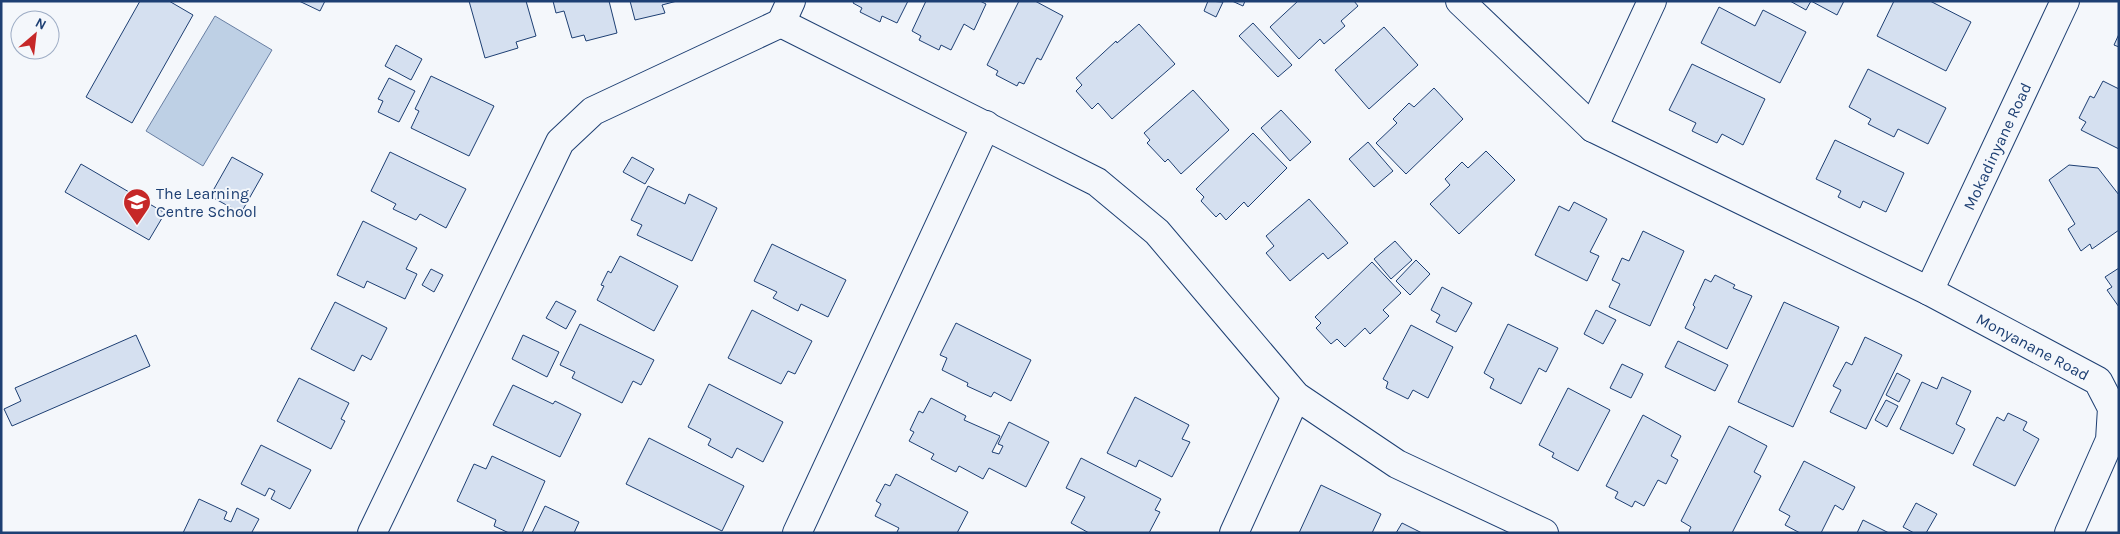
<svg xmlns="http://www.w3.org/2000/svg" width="2120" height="534" font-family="Karla,sans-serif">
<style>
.water{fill:#bed0e5;stroke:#687fa3}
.building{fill:#d5e0f0;stroke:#1d3f73}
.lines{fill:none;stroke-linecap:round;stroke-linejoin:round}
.minor-casing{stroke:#1d3f73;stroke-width:30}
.minor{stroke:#f4f7fb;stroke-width:28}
.labels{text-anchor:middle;stroke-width:4;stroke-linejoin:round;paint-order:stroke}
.street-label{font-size:16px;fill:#1d3f73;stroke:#f4f7fb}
.poi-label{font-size:16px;fill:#1d3f73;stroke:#f4f7fb;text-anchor:start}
</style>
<rect width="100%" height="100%" fill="#f4f7fb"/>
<path class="water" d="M215 16 272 50 203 166 146 131Z"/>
<path class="building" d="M140 1H169L193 15 132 123 86 97Z
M299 1H325L320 11Z
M469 1H526L536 36 516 42 518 48 485 58Z
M553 1H609L617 33 586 41 584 35 572 38 564 11 556 13Z
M630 1H677L662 5 665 13 635 20Z
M854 1H908L897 23 882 16 880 22 860 12 862 8 853 3Z
M926 1H980L986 4 974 30 964 24 951 50 941 45 939 50 919 40 921 36 912 31Z
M1019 1H1035L1063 16 1041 60 1037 58 1024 84 1019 82 1017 86 996 75 998 71 987 65Z
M1208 1 1223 2 1216 17 1204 11Z
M1232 1H1245L1243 6Z
M1298 1H1354L1358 6 1341 21 1345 26 1324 44 1320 39 1299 59 1270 27Z
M1790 1H1844L1837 15 1811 1 1806 10Z
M1894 1H1930L1971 22 1946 71 1877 36Z
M1719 7 1755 26 1763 10 1806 32 1780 83 1701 43Z
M1253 23 1292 65 1278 77 1239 36Z
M1139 24 1175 64 1112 119 1098 103 1092 109 1076 91 1082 85 1076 78 1116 41 1117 43Z
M1384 27 1418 65 1369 109 1335 70Z
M2119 34V47L2114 45Z
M396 45 422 59 411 80 385 66Z
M1692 64 1765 99 1743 145 1722 134 1717 143 1692 131 1696 123 1669 110Z
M1868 69 1946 108 1928 144 1898 129 1894 137 1868 124 1871 119 1849 107Z
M431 76 494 106 469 156 411 128 419 111 415 109Z
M389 78 415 91 399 122 378 112 383 101 378 99Z
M2103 81 2119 89V149L2081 130 2086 122 2079 118 2090 96 2094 98Z
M1434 88 1463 119 1406 174 1376 143 1397 123 1393 119 1409 103 1414 107Z
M1193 90 1229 130 1181 174 1168 159 1165 162 1147 143 1150 140 1144 133Z
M1281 110 1311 142 1290 161 1261 128Z
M1253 133 1287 168 1248 207 1244 202 1226 220 1220 213 1216 217 1201 201 1204 197 1196 189Z
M1835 140 1904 173 1886 212 1863 201 1860 208 1838 197 1841 191 1816 179Z
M1368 142 1393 171 1374 187 1349 159Z
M1486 151 1515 180 1459 234 1430 204 1450 185 1445 179 1462 162 1468 168Z
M390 152 466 189 446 228 420 214 416 220 393 209 396 204 371 191Z
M232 157 263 174 241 213 210 196Z
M632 157 654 169 645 184 623 172Z
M81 164 165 213 149 240 65 192Z
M2069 165 2098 168 2119 195V230L2092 249 2090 244 2081 251 2068 229 2075 224 2049 180Z
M648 186 685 204 689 194 717 208 692 261 637 235 642 225 631 220Z
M1309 199 1348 243 1328 259 1323 253 1290 281 1266 253 1274 246 1266 236Z
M1574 202 1607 219 1590 252 1599 256 1587 281 1535 255 1559 206 1569 211Z
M363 221 417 248 406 269 417 274 405 299 367 281 364 288 337 275Z
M1643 231 1684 251 1650 326 1609 307 1620 284 1612 280 1622 258 1629 261Z
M1395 241 1412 260 1391 279 1374 259Z
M772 244 846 280 828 317 801 304 798 311 773 298 777 292 754 281Z
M620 256 678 286 654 331 597 300 604 286 601 285 608 271 611 273Z
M1416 260 1430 274 1410 295 1396 281Z
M1372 262 1401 293 1383 310 1389 316 1370 334 1365 328 1345 347 1337 339 1331 344 1316 328 1321 323 1315 317Z
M2119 268V307L2107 290 2112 287 2105 277Z
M431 269 443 275 434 292 422 285Z
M1715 275 1735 285 1733 288 1752 296 1727 349 1685 328 1695 307 1693 305 1705 279 1711 282Z
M1442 287 1472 303 1456 332 1436 322 1440 315 1431 310Z
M556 301 576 311 566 329 546 318Z
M335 302 387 328 371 360 362 355 354 371 311 349Z
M1784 302 1839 327 1793 427 1738 402Z
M752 310 812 341 795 374 788 371 781 384 728 358Z
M1596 310 1616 320 1603 344 1584 334Z
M956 323 1031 360 1011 401 994 392 991 397 967 386 968 383 942 370 947 358 940 355Z
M580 324 654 360 641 385 633 381 622 403 572 378 575 372 560 365Z
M1508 324 1558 348 1546 372 1539 368 1521 404 1490 388 1494 379 1484 373Z
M1411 325 1453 347 1428 398 1413 390 1408 399 1386 388 1388 382 1383 379Z
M136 335 150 366 12 426 4 409 21 401 15 388Z
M523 335 559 352 547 377 512 359Z
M1865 337 1902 355 1866 429 1830 412 1841 390 1833 386 1846 362 1852 365Z
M1678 341 1728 365 1715 391 1665 367Z
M1622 364 1643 374 1631 398 1610 388Z
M1897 373 1910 380 1899 402 1886 395Z
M1942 377 1971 391 1956 424 1965 429 1953 454 1900 429 1922 382 1937 389Z
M299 378 349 403 341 419 345 421 331 449 277 421Z
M709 384 783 422 763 462 737 448 732 458 708 445 711 439 688 427Z
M513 385 553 404 555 401 581 414 560 457 493 425Z
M1568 388 1610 410 1578 471 1552 457 1554 453 1539 445Z
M1135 397 1189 425 1182 439 1190 442 1172 477 1139 460 1136 467 1107 453Z
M931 398 966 416 964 420 1000 436 992 452 999 454 1003 446 998 444 1009 422 1049 442 1026 487 989 468 983 479 959 466 956 472 931 459 934 454 909 441 914 432 910 430 919 411 923 413Z
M1886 400 1898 406 1887 427 1875 420Z
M2008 413 2027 422 2023 430 2039 439 2015 486 1973 465 1997 417 2004 421Z
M1643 415 1681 436 1671 456 1678 460 1666 484 1658 480 1644 506 1635 501 1632 507 1615 498 1618 492 1606 486Z
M1729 426 1767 446 1754 472 1761 476 1732 533H1691L1689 531 1691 527 1681 521Z
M649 438 744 486 722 531 626 484Z
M261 445 311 470 290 509 271 499 275 491 269 488 265 496 241 484Z
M492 456 545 481 522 533H509L494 526 496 520 457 501 474 464 486 469Z
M1081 458 1161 499 1155 510 1160 512 1149 533H1089L1071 523 1085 497 1066 488Z
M1804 461 1855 487 1843 510 1835 505 1821 533H1800L1785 525 1790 516 1779 510Z
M896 474 968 512 957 533H899L897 532 899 528 875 516 881 504 876 501 885 484 890 486Z
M1321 485 1381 514 1372 533H1299Z
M199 499 227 512 224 519 231 522 237 508 259 519 252 532 255 533H183Z
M1916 503 1937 514 1926 533H1914L1903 527Z
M545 506 579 522 574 533H532Z
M1863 520 1889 533H1857Z
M1402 523 1422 533H1396Z"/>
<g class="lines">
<g class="minor-casing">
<g id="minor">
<path id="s1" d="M1460 1 1593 128 1929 291 2098 381 2112 408 2110 440 2069 533"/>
<path d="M781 23 1097 182 1157 232 1296 396 1397 464 1544 533"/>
<path d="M781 23 791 1"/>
<path d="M1593 128 1652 1"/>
<path id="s2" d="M1929 291 2065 1"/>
<path d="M372 533 560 142 593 111 781 23"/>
<path d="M797 533 986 125"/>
<path d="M1234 533 1296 396"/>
</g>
</g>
<use href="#minor" class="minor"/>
</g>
<defs>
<g id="school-pin" transform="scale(1.4375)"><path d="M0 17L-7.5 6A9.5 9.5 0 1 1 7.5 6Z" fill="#c62828" stroke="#f4f7fb"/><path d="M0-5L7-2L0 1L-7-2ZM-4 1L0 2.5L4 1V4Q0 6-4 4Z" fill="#fff"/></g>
</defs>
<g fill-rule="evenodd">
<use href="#school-pin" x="137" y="202"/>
</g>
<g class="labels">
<g class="street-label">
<text dy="6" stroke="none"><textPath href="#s2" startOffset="160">Mokadinyane Road</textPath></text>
<text dy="6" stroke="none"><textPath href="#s1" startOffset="675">Monyanane Road</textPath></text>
</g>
<g class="poi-label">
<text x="156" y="199">The Learning<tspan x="156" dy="18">Centre School</tspan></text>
</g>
</g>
<rect width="2120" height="534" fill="none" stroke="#1d3f73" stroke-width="5"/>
<g transform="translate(35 35) rotate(28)"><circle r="24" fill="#f4f7fb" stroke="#9eadc5"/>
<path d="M0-4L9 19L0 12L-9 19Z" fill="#c62828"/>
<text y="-8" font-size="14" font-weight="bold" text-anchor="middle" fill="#1d3f73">N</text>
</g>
</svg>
